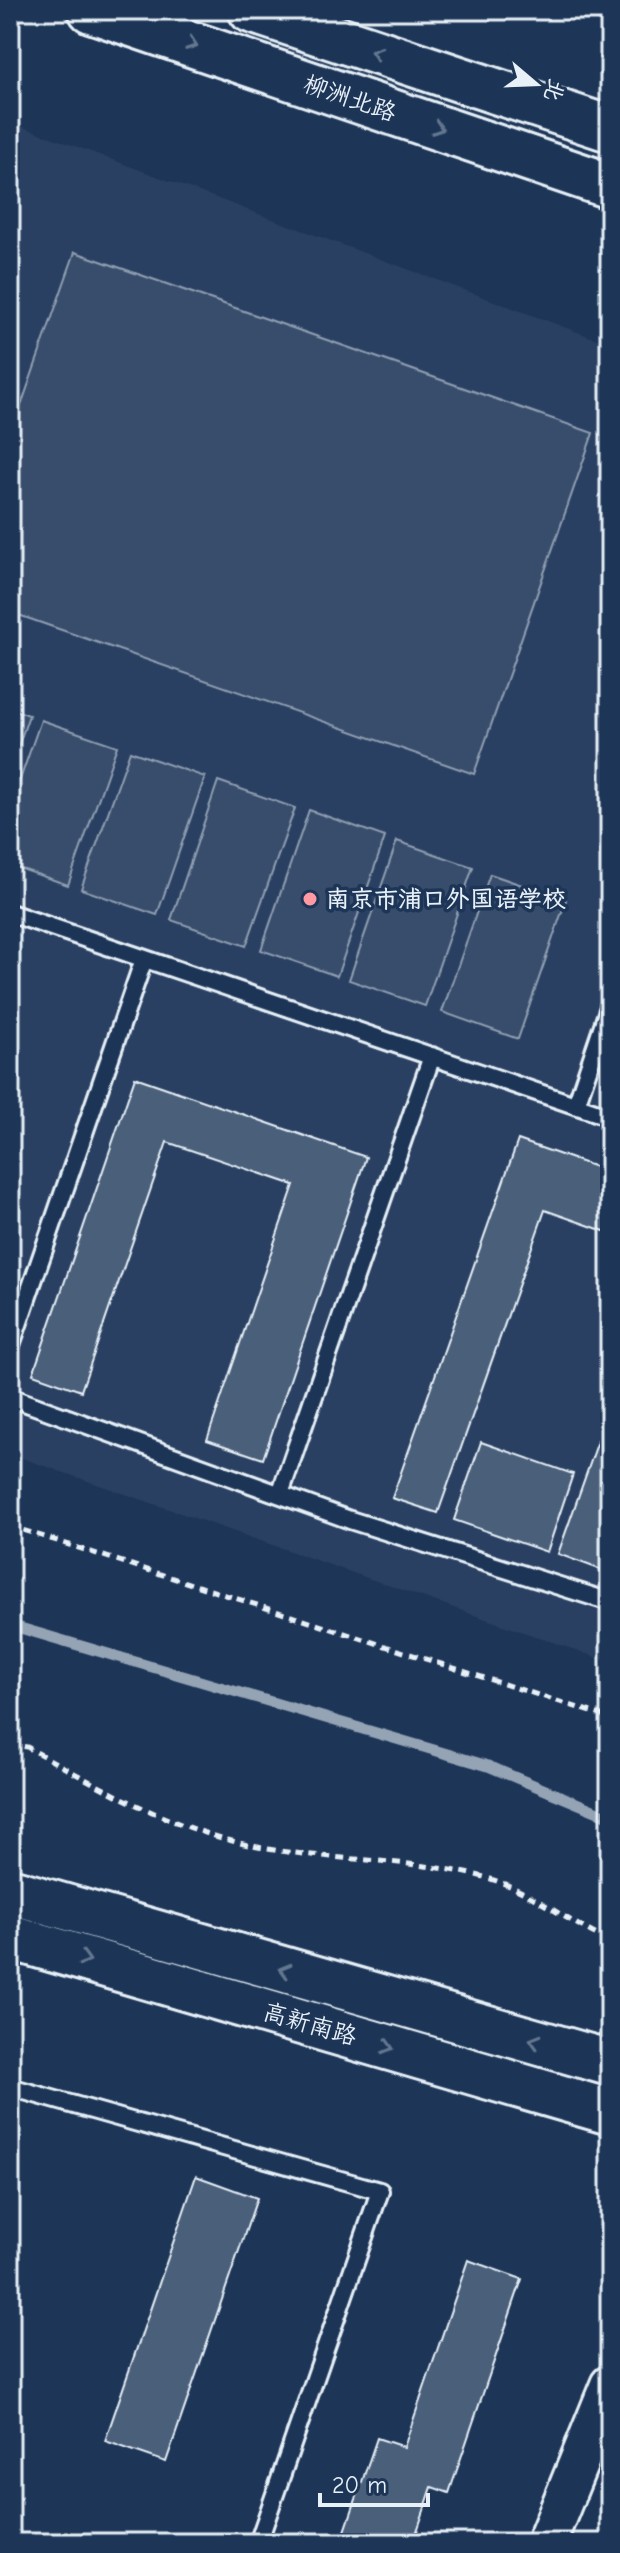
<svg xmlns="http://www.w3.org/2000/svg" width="620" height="2553" font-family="'Comic Neue','LXGW WenKai TC',sans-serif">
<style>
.built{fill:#2a4162}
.green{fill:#374d6c;stroke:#909fb2;stroke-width:2}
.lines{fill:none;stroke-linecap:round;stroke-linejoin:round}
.stream{stroke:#95a4b5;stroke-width:11}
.building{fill:#495e7a;stroke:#e8f1f8;stroke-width:2}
.service-casing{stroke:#e8f1f8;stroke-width:22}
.tertiary-casing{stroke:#e8f1f8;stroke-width:44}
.secondary-casing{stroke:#e8f1f8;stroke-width:50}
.path{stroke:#e8f1f8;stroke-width:5;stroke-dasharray:8 6;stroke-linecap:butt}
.service{stroke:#1d3557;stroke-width:16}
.tertiary{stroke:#1d3557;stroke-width:38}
.secondary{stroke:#1d3557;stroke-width:44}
.oneway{stroke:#64778f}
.poi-dot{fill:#ff9aa2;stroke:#1d3557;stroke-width:3}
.labels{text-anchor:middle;stroke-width:7;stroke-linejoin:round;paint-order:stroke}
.street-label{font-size:24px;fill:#e8f1f8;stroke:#1d3557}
.poi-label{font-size:24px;font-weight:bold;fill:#e8f1f8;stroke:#1d3557;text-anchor:start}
</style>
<rect width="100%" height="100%" fill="#1d3557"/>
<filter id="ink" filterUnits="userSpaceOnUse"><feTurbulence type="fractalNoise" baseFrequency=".0125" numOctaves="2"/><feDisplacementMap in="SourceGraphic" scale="16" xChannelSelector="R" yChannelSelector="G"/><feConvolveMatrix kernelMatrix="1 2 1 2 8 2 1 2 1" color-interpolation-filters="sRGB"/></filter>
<g filter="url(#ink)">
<path class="built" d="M10 122 610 344V1662L10 1454Z"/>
<path class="green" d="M75 252 593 433 474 774 10 612V437Z
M10 708 29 715 10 770Z
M41 720 117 746 68 885 10 865V808Z
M130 751 205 777 157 915 81 889Z
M218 781 295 808 246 946 171 920Z
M309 810 385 837 337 976 261 950Z
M397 841 473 867 425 1006 349 980Z
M490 874 566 900 518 1039 442 1012Z"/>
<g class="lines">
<path class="stream" d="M10 1625 488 1766 610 1817"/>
</g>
<path class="building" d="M135 1077 366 1157 263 1459 207 1440 294 1185 167 1142 81 1391 33 1374Z
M518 1140 610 1172V1233L545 1210 438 1513 392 1498Z
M610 1407V1573L558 1554Z
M481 1442 573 1474 547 1552 454 1520Z
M196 2176 257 2198 166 2462 105 2441Z
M468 2260 522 2279 449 2493 432 2487 413 2543H341L377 2438 404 2447Z"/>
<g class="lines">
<g class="service-casing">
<path id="service" d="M10 913 610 1117
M576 1105 610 1004
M10 1348 144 959
M10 1397 350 1520 610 1602
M280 1494 432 1056
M10 2087 380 2191 258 2543"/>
</g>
<g class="tertiary-casing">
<path id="tertiary" d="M546 2543 610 2385"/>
</g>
<g class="secondary-casing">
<path id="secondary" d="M91 10 610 186
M251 10 610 129
M10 1891 610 2063
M10 1937 610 2112"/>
</g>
<path class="path" d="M10 1526 610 1718
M10 1744 27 1747C103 1789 181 1834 268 1849 338 1861 410 1859 480 1876 528 1887 565 1922 610 1941"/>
<use href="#service" class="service"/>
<use href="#tertiary" class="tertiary"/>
<use href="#secondary" class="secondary"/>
</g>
<defs><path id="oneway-chevron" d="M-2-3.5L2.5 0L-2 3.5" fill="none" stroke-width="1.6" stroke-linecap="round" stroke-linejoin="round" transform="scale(2)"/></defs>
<g class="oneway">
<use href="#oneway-chevron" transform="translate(192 44) rotate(19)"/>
<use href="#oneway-chevron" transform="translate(376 53) rotate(-162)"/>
<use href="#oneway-chevron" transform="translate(438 128) rotate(19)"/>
<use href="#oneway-chevron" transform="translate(85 1959) rotate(16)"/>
<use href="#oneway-chevron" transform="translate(285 1970) rotate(-164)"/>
<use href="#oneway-chevron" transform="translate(535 2041) rotate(-164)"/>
<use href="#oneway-chevron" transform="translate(388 2047) rotate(16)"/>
</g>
</g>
<circle class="poi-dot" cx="310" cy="899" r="8"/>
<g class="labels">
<g class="street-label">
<text transform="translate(350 98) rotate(19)" y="8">柳洲北路</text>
<text transform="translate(310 2024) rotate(16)" y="8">高新南路</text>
</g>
<g class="poi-label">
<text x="326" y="907">南京市浦口外国语学校</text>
</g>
</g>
<rect width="620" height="2553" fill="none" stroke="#1d3557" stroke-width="40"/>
<rect x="20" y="20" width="580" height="2513" fill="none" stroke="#e8f1f8" stroke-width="3" filter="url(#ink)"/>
<g transform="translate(536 84) rotate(109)" stroke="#1d3557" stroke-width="6" paint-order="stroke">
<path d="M0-6L14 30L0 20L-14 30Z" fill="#e8f1f8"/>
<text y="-12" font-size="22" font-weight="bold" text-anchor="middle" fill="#e8f1f8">北</text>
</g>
<path d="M320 2493v12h108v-12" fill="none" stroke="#e8f1f8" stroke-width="4"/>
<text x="332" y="2493" font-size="24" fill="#e8f1f8" stroke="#1d3557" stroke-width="6" paint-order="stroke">20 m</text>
</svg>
